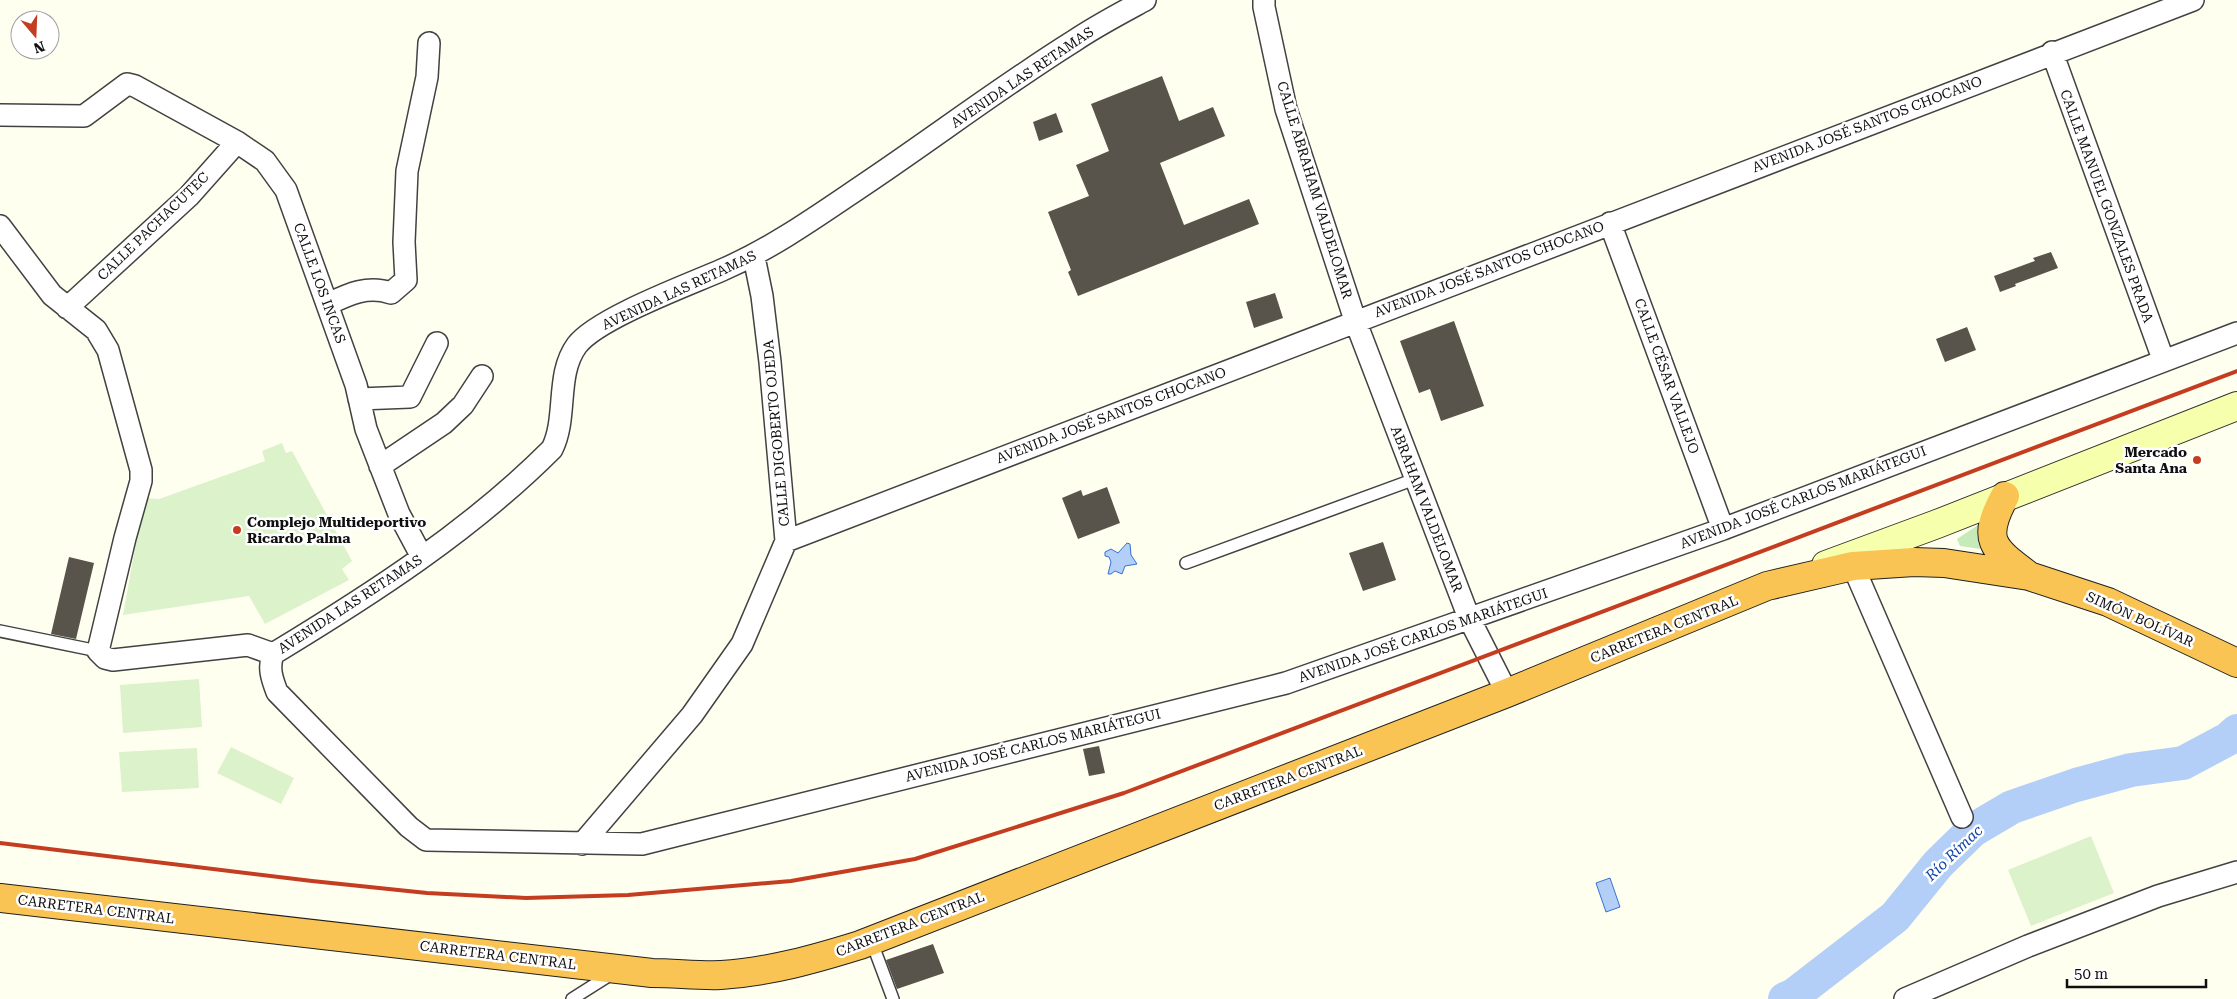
<svg xmlns="http://www.w3.org/2000/svg" width="2237" height="999" font-family="'Roboto Serif',serif">
<style>
.green{fill:#c7ebb8}
.pitch{fill:#dcf2ca}
.water{fill:#b3cff8;stroke:#3772d2}
.lines{fill:none;stroke-linecap:round;stroke-linejoin:round}
.river{stroke:#b3cff8;stroke-width:34}
.building{fill:#58534b}
.lane-casing{stroke:#424242;stroke-width:14}
.street-casing{stroke:#424242;stroke-width:24}
.secondary-casing{stroke:#313131;stroke-width:30}
.highway-casing{stroke:#202020;stroke-width:30}
.lane{stroke:#fff;stroke-width:11}
.street{stroke:#fff;stroke-width:21}
.secondary{stroke:#f6ffab;stroke-width:28}
.highway{stroke:#f9c454;stroke-width:28}
.rail{stroke:#c43d21;stroke-width:4}
.poi-dot{fill:#c43d21;stroke:#fff;stroke-width:2}
.labels{text-anchor:middle;stroke-width:5;stroke-linejoin:round;paint-order:stroke}
.street-label{font-size:14px;fill:#0f0f0f;stroke:#fff}
.poi-label{font-size:14px;font-weight:bold;fill:#0f0f0f;stroke:#fff;text-anchor:end}
.water-label{font-size:15px;font-style:italic;fill:#1345a6;stroke:#fff}
</style>
<rect width="100%" height="100%" fill="#fffff0"/>
<path class="green" d="M1978 525 1977 533 1980 549 1960 546 1957 539Z"/>
<path class="pitch" d="M282 443 286 453 292 451 352 561 342 569 349 580 265 624 249 596 123 615 144 498 159 499 265 461 262 451Z
M199 679 202 727 123 733 120 685Z
M231 747 294 778 281 804 217 773Z
M197 748 199 788 122 792 119 752Z
M2091 836 2114 893 2031 926 2008 870Z"/>
<path class="water" d="M1127 543 1130 544 1131 555 1137 564 1125 566 1122 574 1115 571 1111 574H1108L1111 562 1109 557 1105 556V552L1111 549 1118 553Z
M1610 878 1620 907 1606 912 1596 883Z"/>
<g class="lines">
<path class="river" d="M1785 999 1794 995 1895 917 1938 864 1973 830 2012 807 2076 785 2131 770 2183 763 2228 739 2237 731"/>
</g>
<path class="building" d="M1162 76 1179 121 1213 107 1225 136 1160 163 1184 225 1249 199 1259 224 1078 296 1068 272 1071 270 1048 212 1089 196 1076 165 1109 151 1091 104Z
M1056 113 1063 132 1039 141 1033 122Z
M2051 252 2058 268 2015 284 2016 286 2000 292 1994 276 2035 261 2033 258Z
M1275 293 1283 318 1254 328 1246 302Z
M1454 321 1484 406 1441 421 1430 389 1419 393 1400 341Z
M1967 327 1976 350 1945 362 1936 339Z
M1107 487 1120 523 1078 539 1062 498 1081 490 1083 496Z
M1383 542 1396 580 1363 591 1349 553Z
M69 557 94 563 76 639 51 634Z
M1099 746 1105 773 1089 776 1083 749Z
M933 944 944 973 897 989 886 960Z"/>
<g class="lines">
<g class="lane-casing">
<path id="lane" d="M1186 563 1415 479
M0 631 98 651
M871 940 893 999
M572 999 613 973"/>
</g>
<g class="street-casing">
<path id="street" d="M1145 0C1121 13 1096 26 1074 41 1002 86 935 137 865 184 819 215 773 248 722 270 688 285 598 318 577 345 555 375 568 417 552 449 470 531 372 594 273 654 268 668 272 679 277 692L409 827 426 840 642 844 1286 683 1723 529 2237 333
M1264 0V7L1286 109 1355 320 1469 618 1507 693
M2052 52 2163 359
M0 115 84 116 127 84 135 86 237 142 265 161 286 190 356 385 366 429 399 514 422 557
M1610 223 1723 529
M0 226 52 295 96 330 108 350 141 470V481L125 538 98 651 105 658 113 660 248 645 273 654
M328 304C349 294 368 285 391 293L406 280 404 242 407 171 427 77 429 43
M67 308 189 196 237 142
M359 399 410 397 437 343
M380 466 444 423 463 405 482 376
M786 541 2193 0
M1853 566 1962 817
M582 844 692 715 742 644 786 541 770 362 762 296 754 257
M1905 999 2028 946 2158 896 2237 872"/>
</g>
<g class="secondary-casing">
<path id="secondary" d="M1826 565 1937 524 2237 406"/>
</g>
<g class="highway-casing">
<path id="highway" d="M2005 496C1981 540 1992 548 2028 575
M0 898 652 973C675 973 699 976 721 975 769 972 815 959 860 945L1507 693 1767 586 1853 566 1914 562 1944 563 2029 576 2108 602 2237 663"/>
</g>
<use href="#lane" class="lane"/>
<use href="#street" class="street"/>
<use href="#secondary" class="secondary"/>
<use href="#highway" class="highway"/>
<path class="rail" d="M0 843 312 881 427 893 526 898 628 895 791 881 915 859 1124 793 2237 371"/>
</g>
<g class="poi-dot">
<circle cx="2197" cy="460" r="5"/>
<circle cx="237" cy="530" r="5"/>
</g>
<g class="labels">
<g class="street-label">
<text transform="translate(1022 77) rotate(-34)" y="5">AVENIDA LAS RETAMAS</text>
<text transform="translate(1867 124) rotate(-21)" y="5">AVENIDA JOSÉ SANTOS CHOCANO</text>
<text transform="translate(1315 190) rotate(73)" y="5">CALLE ABRAHAM VALDELOMAR</text>
<text transform="translate(2107 206) rotate(70)" y="5">CALLE MANUEL GONZALES PRADA</text>
<text transform="translate(153 226) rotate(-44)" y="5">CALLE PACHACUTEC</text>
<text transform="translate(1489 269) rotate(-21)" y="5">AVENIDA JOSÉ SANTOS CHOCANO</text>
<text transform="translate(320 283) rotate(70)" y="5">CALLE LOS INCAS</text>
<text transform="translate(679 290) rotate(-25)" y="5">AVENIDA LAS RETAMAS</text>
<text transform="translate(1667 376) rotate(70)" y="5">CALLE CÉSAR VALLEJO</text>
<text transform="translate(1111 415) rotate(-21)" y="5">AVENIDA JOSÉ SANTOS CHOCANO</text>
<text transform="translate(776 433) rotate(-95)" y="5">CALLE DIGOBERTO OJEDA</text>
<text transform="translate(1803 497) rotate(-21)" y="5">AVENIDA JOSÉ CARLOS MARIÁTEGUI</text>
<text transform="translate(1427 509) rotate(69)" y="5">ABRAHAM VALDELOMAR</text>
<text transform="translate(350 604) rotate(-33)" y="5">AVENIDA LAS RETAMAS</text>
<text transform="translate(2140 619) rotate(24)" y="5">SIMÓN BOLÍVAR</text>
<text transform="translate(1664 629) rotate(-22)" y="5">CARRETERA CENTRAL</text>
<text transform="translate(1423 635) rotate(-19)" y="5">AVENIDA JOSÉ CARLOS MARIÁTEGUI</text>
<text transform="translate(1033 745) rotate(-14)" y="5">AVENIDA JOSÉ CARLOS MARIÁTEGUI</text>
<text transform="translate(1288 778) rotate(-21)" y="5">CARRETERA CENTRAL</text>
<text transform="translate(96 909) rotate(7)" y="5">CARRETERA CENTRAL</text>
<text transform="translate(910 924) rotate(-21)" y="5">CARRETERA CENTRAL</text>
<text transform="translate(498 955) rotate(7)" y="5">CARRETERA CENTRAL</text>
</g>
<g class="poi-label">
<text x="2187" y="457">Mercado<tspan x="2187" dy="16">Santa Ana</tspan></text>
<text x="247" y="527" text-anchor="start">Complejo Multideportivo<tspan x="247" dy="16">Ricardo Palma</tspan></text>
</g>
<g class="water-label">
<text transform="translate(1954 853) rotate(-44)" y="5">Río Rímac</text>
</g>
</g>
<g transform="translate(35 35) rotate(161)"><circle r="24" fill="#ffffff" stroke="#9f9f9f"/>
<path d="M0-4L9 19L0 12L-9 19Z" fill="#c43d21"/>
<text y="-8" font-size="14" font-weight="bold" text-anchor="middle" fill="#0f0f0f">N</text>
</g>
<path d="M2067 979v8h139v-8" fill="none" stroke="#0f0f0f" stroke-width="2.5"/>
<text x="2074" y="979" font-size="15" fill="#0f0f0f" stroke="#ffffff" stroke-width="4" paint-order="stroke">50 m</text>
</svg>
